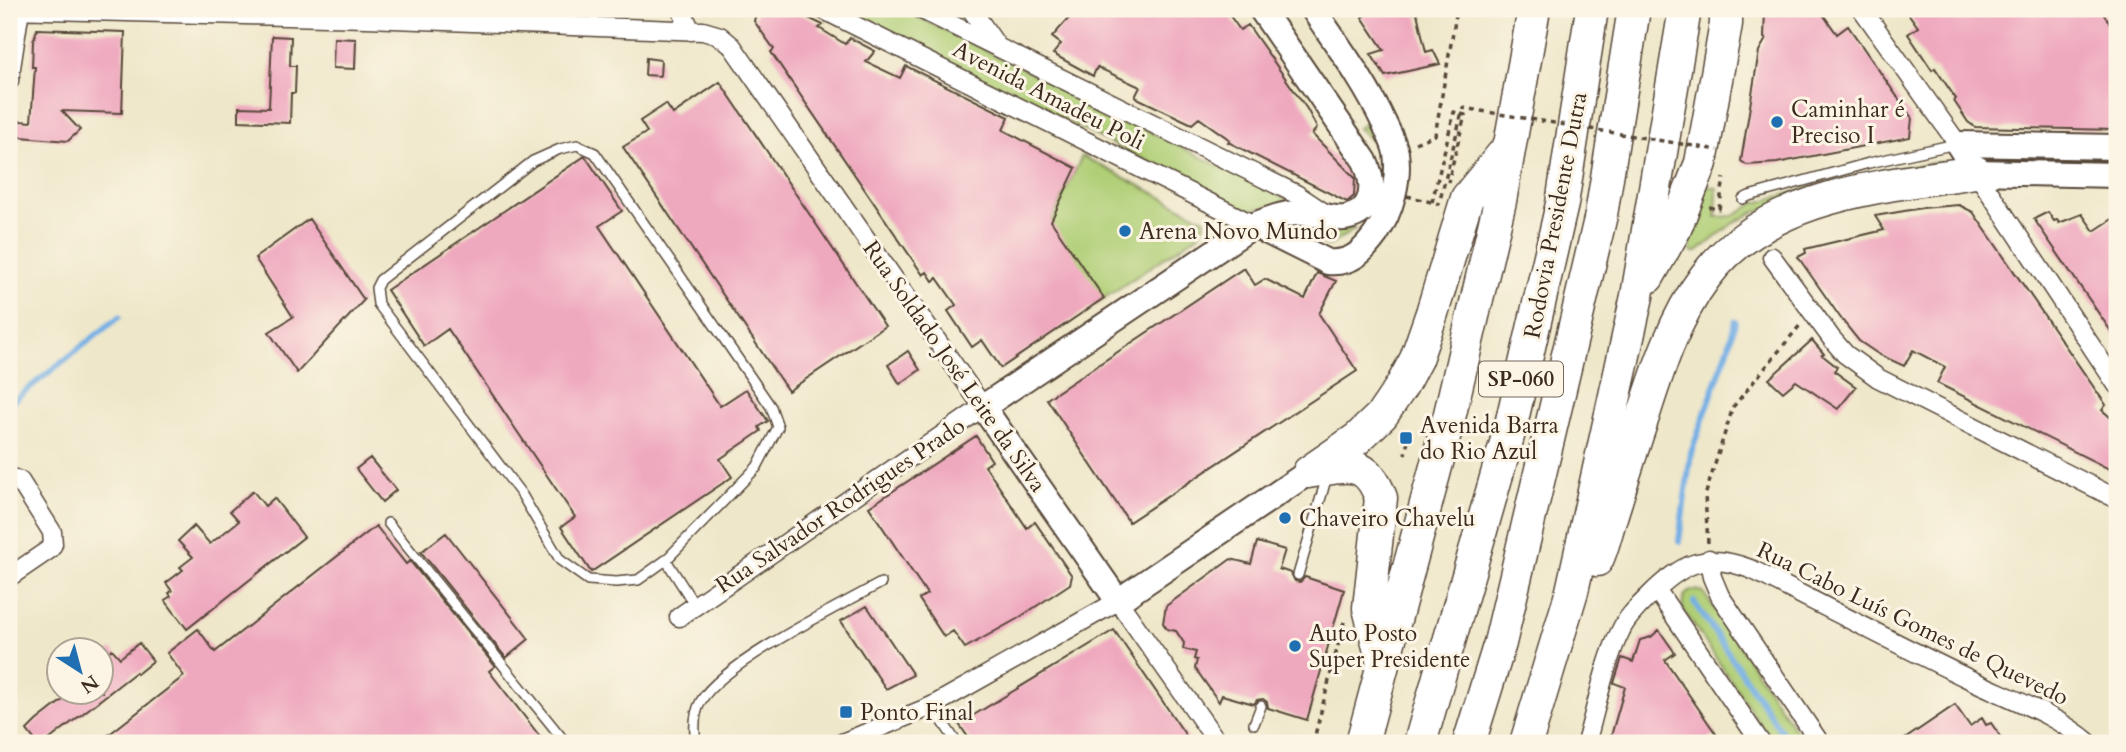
<svg xmlns="http://www.w3.org/2000/svg" width="2126" height="752" font-family="Cardo,serif">
<style>
.green{fill:#afce75;stroke:#757c4a;stroke-width:2}
.lines{fill:none;stroke-linecap:round;stroke-linejoin:round}
.stream{stroke:#74afe5;stroke-width:6}
.building{fill:#efa9bf}
.lane-casing{stroke:#564638;stroke-width:12}
.street-casing{stroke:#564638;stroke-width:21}
.secondary-casing{stroke:#564638;stroke-width:28}
.highway-casing{stroke:#564638;stroke-width:35}
.path{stroke:#564638;stroke-width:3.5;stroke-dasharray:5 5;stroke-linecap:butt}
.lane{stroke:#fff;stroke-width:9}
.street{stroke:#fff;stroke-width:18}
.secondary{stroke:#fff;stroke-width:24}
.highway{stroke:#fff;stroke-width:32}
.path-bridge{stroke:#564638;stroke-width:3.5;stroke-dasharray:5 5;stroke-linecap:butt}
.poi-dot{fill:#1f6fb2;stroke:#fcf5e5;stroke-width:2.5}
.labels{text-anchor:middle;stroke-width:6;stroke-linejoin:round;paint-order:stroke}
.shield{fill:#fcf5e5;stroke:#75675a;stroke-width:2}
.shield-label{font-size:21px;font-weight:bold;fill:#3b2a1e}
.street-label{font-size:23px;fill:#3b2a1e;stroke:#fcf5e5}
.poi-label{font-size:23px;fill:#3b2a1e;stroke:#fcf5e5;text-anchor:start}
</style>
<rect width="100%" height="100%" fill="#fcf5e5"/>
<filter id="ink" filterUnits="userSpaceOnUse"><feTurbulence type="fractalNoise" baseFrequency=".0143" numOctaves="2"/><feDisplacementMap in="SourceGraphic" scale="14" xChannelSelector="R" yChannelSelector="G"/><feConvolveMatrix kernelMatrix="1 2 1 2 8 2 1 2 1" color-interpolation-filters="sRGB"/></filter>
<filter id="wash" filterUnits="userSpaceOnUse"><feTurbulence type="fractalNoise" baseFrequency=".00686" numOctaves="4" result="noise"/><feDisplacementMap in="SourceGraphic" scale="28" xChannelSelector="R" yChannelSelector="G"/><feGaussianBlur stdDeviation="1.57" result="paint"/><feColorMatrix in="noise" values="0 0 0 0 0 0 0 0 0 0 0 0 0 0 0 0 0 1.4 0 .05"/><feComposite in="paint" operator="in"/></filter>
<g filter="url(#wash)">
<rect width="100%" height="100%" fill="#eee7c9"/>
<path class="green" d="M840 9H902L1290 201 1248 211Z
M1373 119 1377 146 1358 128Z
M1082 156 1204 219 1205 222 1198 235 1094 305 1049 225Z
M2117 159V172L2003 165 2006 160Z
M1943 162 1752 213 1732 224 1697 252H1692L1690 246 1706 186 1717 188 1716 217 1734 216 1753 204 1828 182 1881 170Z
M1280 222 1355 229 1328 246Z
M1695 590 1703 592 1709 601 1804 743H1773L1683 609C1681 600 1685 591 1695 590Z"/>
<g class="lines">
<path class="stream" d="M9 404 119 317
M1679 541 1691 453 1729 346 1735 321
M1694 602 1789 743"/>
</g>
<g id="blocks">
<path class="building" d="M766 9H790L823 25 819 28 845 44 850 38 875 51 866 62 900 78 906 66 1009 117 1003 130 1076 168 1051 221 1104 298 1001 368 982 340 972 347 948 311 956 305 937 278 933 281 927 272 923 275 771 52 774 49 754 21 756 13Z
M1077 9H1149L1153 16 1164 9H1225L1240 30 1248 25 1307 109 1317 128 1312 134 1355 178 1354 196 1347 202 1228 142 1230 140 1199 118 1192 124 1135 97 1140 87 1097 67 1093 76 1053 54 1061 44 1052 37Z
M1375 9H1412L1413 13H1417L1426 52 1433 50 1440 64 1385 76 1371 54 1384 50 1362 17Z
M1765 9H1819L1837 34 1848 26 1912 118 1910 137 1777 163 1747 165 1741 161 1759 51 1766 39 1764 38Z
M1905 9H2100L2117 34V130L1975 127 1968 122 1954 101 1956 99 1935 68 1932 70 1908 34 1918 27Z
M37 29 125 32 122 113 62 111 80 130 68 141 9 136V120L31 122 35 67H32L33 42Z
M272 36 291 37 290 66H296L295 93H291L290 123 239 121V107L269 108Z
M334 38 356 39 355 69 333 68Z
M646 58 661 60 660 76 645 75Z
M720 82 885 326 788 391 623 147 647 132 640 121 666 104 673 114Z
M585 156 622 211 599 226 720 406 746 389 768 421 759 427 761 431 720 459 732 477 591 572 561 527 575 517 448 329 424 346 387 290Z
M1959 205 1973 212 2106 405 2102 410 2117 423V473L1937 383 1945 367 1913 350 1904 366 1878 354 1859 341 1842 320 1798 257 1806 253 1805 249 1884 230 1875 216 1922 208Z
M2048 212 2054 221 2057 220 2059 223 2082 214 2094 231 2117 216V340L2034 219Z
M309 219 364 300 297 373 269 332 293 317 255 258Z
M1244 268 1255 285 1265 279 1305 299 1317 273 1336 281 1319 314 1357 371 1129 522 1047 399Z
M1812 340 1824 354 1822 355 1837 367 1834 371 1856 387 1838 409 1796 381 1783 392 1769 379Z
M908 351 920 370 900 384 888 365Z
M976 436 992 461 985 466 1027 528 1035 522 1072 576 1070 584 1017 619 965 648 953 631 944 637 919 599 927 594 869 507Z
M370 458 396 490 382 502 356 469Z
M253 491 265 506 274 498 304 537 187 629 165 600 171 596 169 593 172 591 166 583 183 570 180 567 193 557 178 541 194 526 210 544 239 521 230 511Z
M376 526 406 564 410 561 495 666 489 671 545 743H98L184 676 167 653 198 629 215 652Z
M446 533 529 639 506 658 421 552Z
M1257 542 1285 550 1279 569 1291 573 1295 581 1300 582 1305 577 1344 590 1307 720 1268 708 1267 702 1263 699 1257 700 1254 704 1222 695 1219 702 1195 668 1197 660 1194 659 1196 652 1183 649 1184 643 1176 631 1167 629 1163 623 1166 606 1231 559 1251 564Z
M867 606 913 675 886 689 841 621Z
M1114 630 1191 743H972L959 724Z
M1659 630 1675 653 1665 660 1716 734 1702 743H1609L1625 687 1614 683 1622 658 1633 662 1640 640 1651 637Z
M139 643 153 661 137 674 136 672 45 743H37L27 730 36 721 73 692H102V657L112 649 120 658Z
M1955 705 1970 726 1982 718 1986 725 1991 723 2005 743H1899Z"/>
</g>
</g>
<g filter="url(#ink)">
<use href="#blocks" fill-opacity="0" stroke="#564638" stroke-width="2"/>
<g class="lines">
<g class="lane-casing">
<path id="lane" d="M1743 199 1749 196 1869 163 1956 144
M388 523 566 743
M666 560 757 467 778 427 771 407 747 372 595 153 577 145 560 149 533 161 380 280 376 288 378 304 522 495 560 560 588 580 616 582 638 580 666 560 694 604
M1298 575 1328 473
M932 706 957 743
M1254 724 1261 706
M696 743C694 730 694 713 701 701 723 663 839 606 881 583"/>
</g>
<g class="street-casing">
<path id="street" d="M9 9 367 18 703 31 720 36 732 46 983 407 679 617
M681 9 691 31
M822 9 1254 225
M920 9 1296 194 1323 212
M971 9 996 45
M1862 9 1958 144
M9 81 20 9
M1976 172 2117 385
M1772 257 1832 339 1845 354 1878 378 2117 499
M9 479 12 478 20 481 52 532 53 544 50 549 9 577
M1709 559 1712 577 1720 596 1820 743
M1656 589 1761 743
M842 743 932 706 1118 601 1218 743
M1586 743C1596 709 1605 661 1621 630 1627 617 1638 607 1648 597 1683 562 1706 551 1753 570 1824 606 1895 643 1967 678 2008 698 2054 713 2089 743"/>
</g>
<g class="secondary-casing">
<path id="secondary" d="M1261 9 1365 161C1375 184 1376 212 1345 218 1334 220 1311 211 1296 213 1281 214 1267 220 1254 225L983 407 1118 601 1309 472
M1958 144 1976 172 2117 175
M1958 144 2117 147
M1254 225 1328 262C1351 264 1363 252 1376 234 1391 212 1400 180 1396 153 1394 142 1388 132 1384 123 1365 82 1338 46 1313 9"/>
</g>
<g class="highway-casing">
<path id="highway" d="M1648 277 1675 229 1701 163 1726 24V9
M1314 471C1348 465 1367 459 1381 498L1369 608 1383 663
M1309 472 1357 439 1382 415 1401 387 1416 359 1432 313 1467 198 1508 148
M1597 560C1603 547 1606 533 1610 520 1620 488 1630 455 1641 423 1657 373 1673 320 1705 277 1766 194 1883 186 1976 172
M1362 743 1449 418 1500 201 1534 9
M1420 743 1510 429 1562 204 1592 9
M1469 743 1500 643 1601 215 1634 9
M1526 743 1572 591 1637 296 1685 9"/>
</g>
<path class="path" d="M702 9 739 11
M1415 143 1435 135 1457 9
M1432 202 1454 112 1465 115 1448 182
M1709 207 1719 209 1724 178
M1400 430 1410 432 1405 454
M1708 543 1705 496 1733 407 1801 324
M1313 743 1345 618"/>
<use href="#lane" class="lane"/>
<use href="#street" class="street"/>
<use href="#secondary" class="secondary"/>
<use href="#highway" class="highway"/>
<path class="path-bridge" d="M1407 196 1439 204 1463 108 1718 150"/>
</g>
</g>
<g class="poi-dot">
<circle cx="1777" cy="122" r="7"/>
<circle cx="1125" cy="231" r="7"/>
<rect x="1399" y="431" width="14" height="14" rx="3.5"/>
<circle cx="1285" cy="518" r="7"/>
<circle cx="1295" cy="646" r="7"/>
<rect x="839" y="705" width="14" height="14" rx="3.5"/>
</g>
<g class="labels">
<rect class="shield" x="1479" y="361.5" width="84" height="35" rx="5"/>
<g class="shield-label">
<text x="1521" y="386">SP-060</text>
</g>
<g class="street-label">
<text transform="translate(1049 95) rotate(27)" y="8">Avenida Amadeu Poli</text>
<text transform="translate(1555 215) rotate(-79)" y="8">Rodovia Presidente Dutra</text>
<text transform="translate(955 366) rotate(55)" y="8">Rua Soldado José Leite da Silva</text>
<text transform="translate(840 505) rotate(-34)" y="8">Rua Salvador Rodrigues Prado</text>
<text transform="translate(1913 623) rotate(26)" y="8">Rua Cabo Luís Gomes de Quevedo</text>
</g>
<g class="poi-label">
<text x="1791" y="117">Caminhar é<tspan x="1791" dy="26">Preciso I</tspan></text>
<text x="1139" y="239">Arena Novo Mundo</text>
<text x="1420" y="433">Avenida Barra<tspan x="1420" dy="26">do Rio Azul</tspan></text>
<text x="1299" y="526">Chaveiro Chavelu</text>
<text x="1309" y="641">Auto Posto<tspan x="1309" dy="26">Super Presidente</tspan></text>
<text x="860" y="720">Ponto Final</text>
</g>
</g>
<rect width="2126" height="752" fill="none" stroke="#fcf5e5" stroke-width="35"/>
<g transform="translate(80 671) rotate(144)"><circle r="33" fill="#fcf5e5" stroke="#afa495" stroke-width="2"/>
<path d="M0-5L12 26L0 18L-12 26Z" fill="#1f6fb2"/>
<text y="-10" font-size="19" font-weight="bold" text-anchor="middle" fill="#3b2a1e">N</text>
</g>
</svg>
